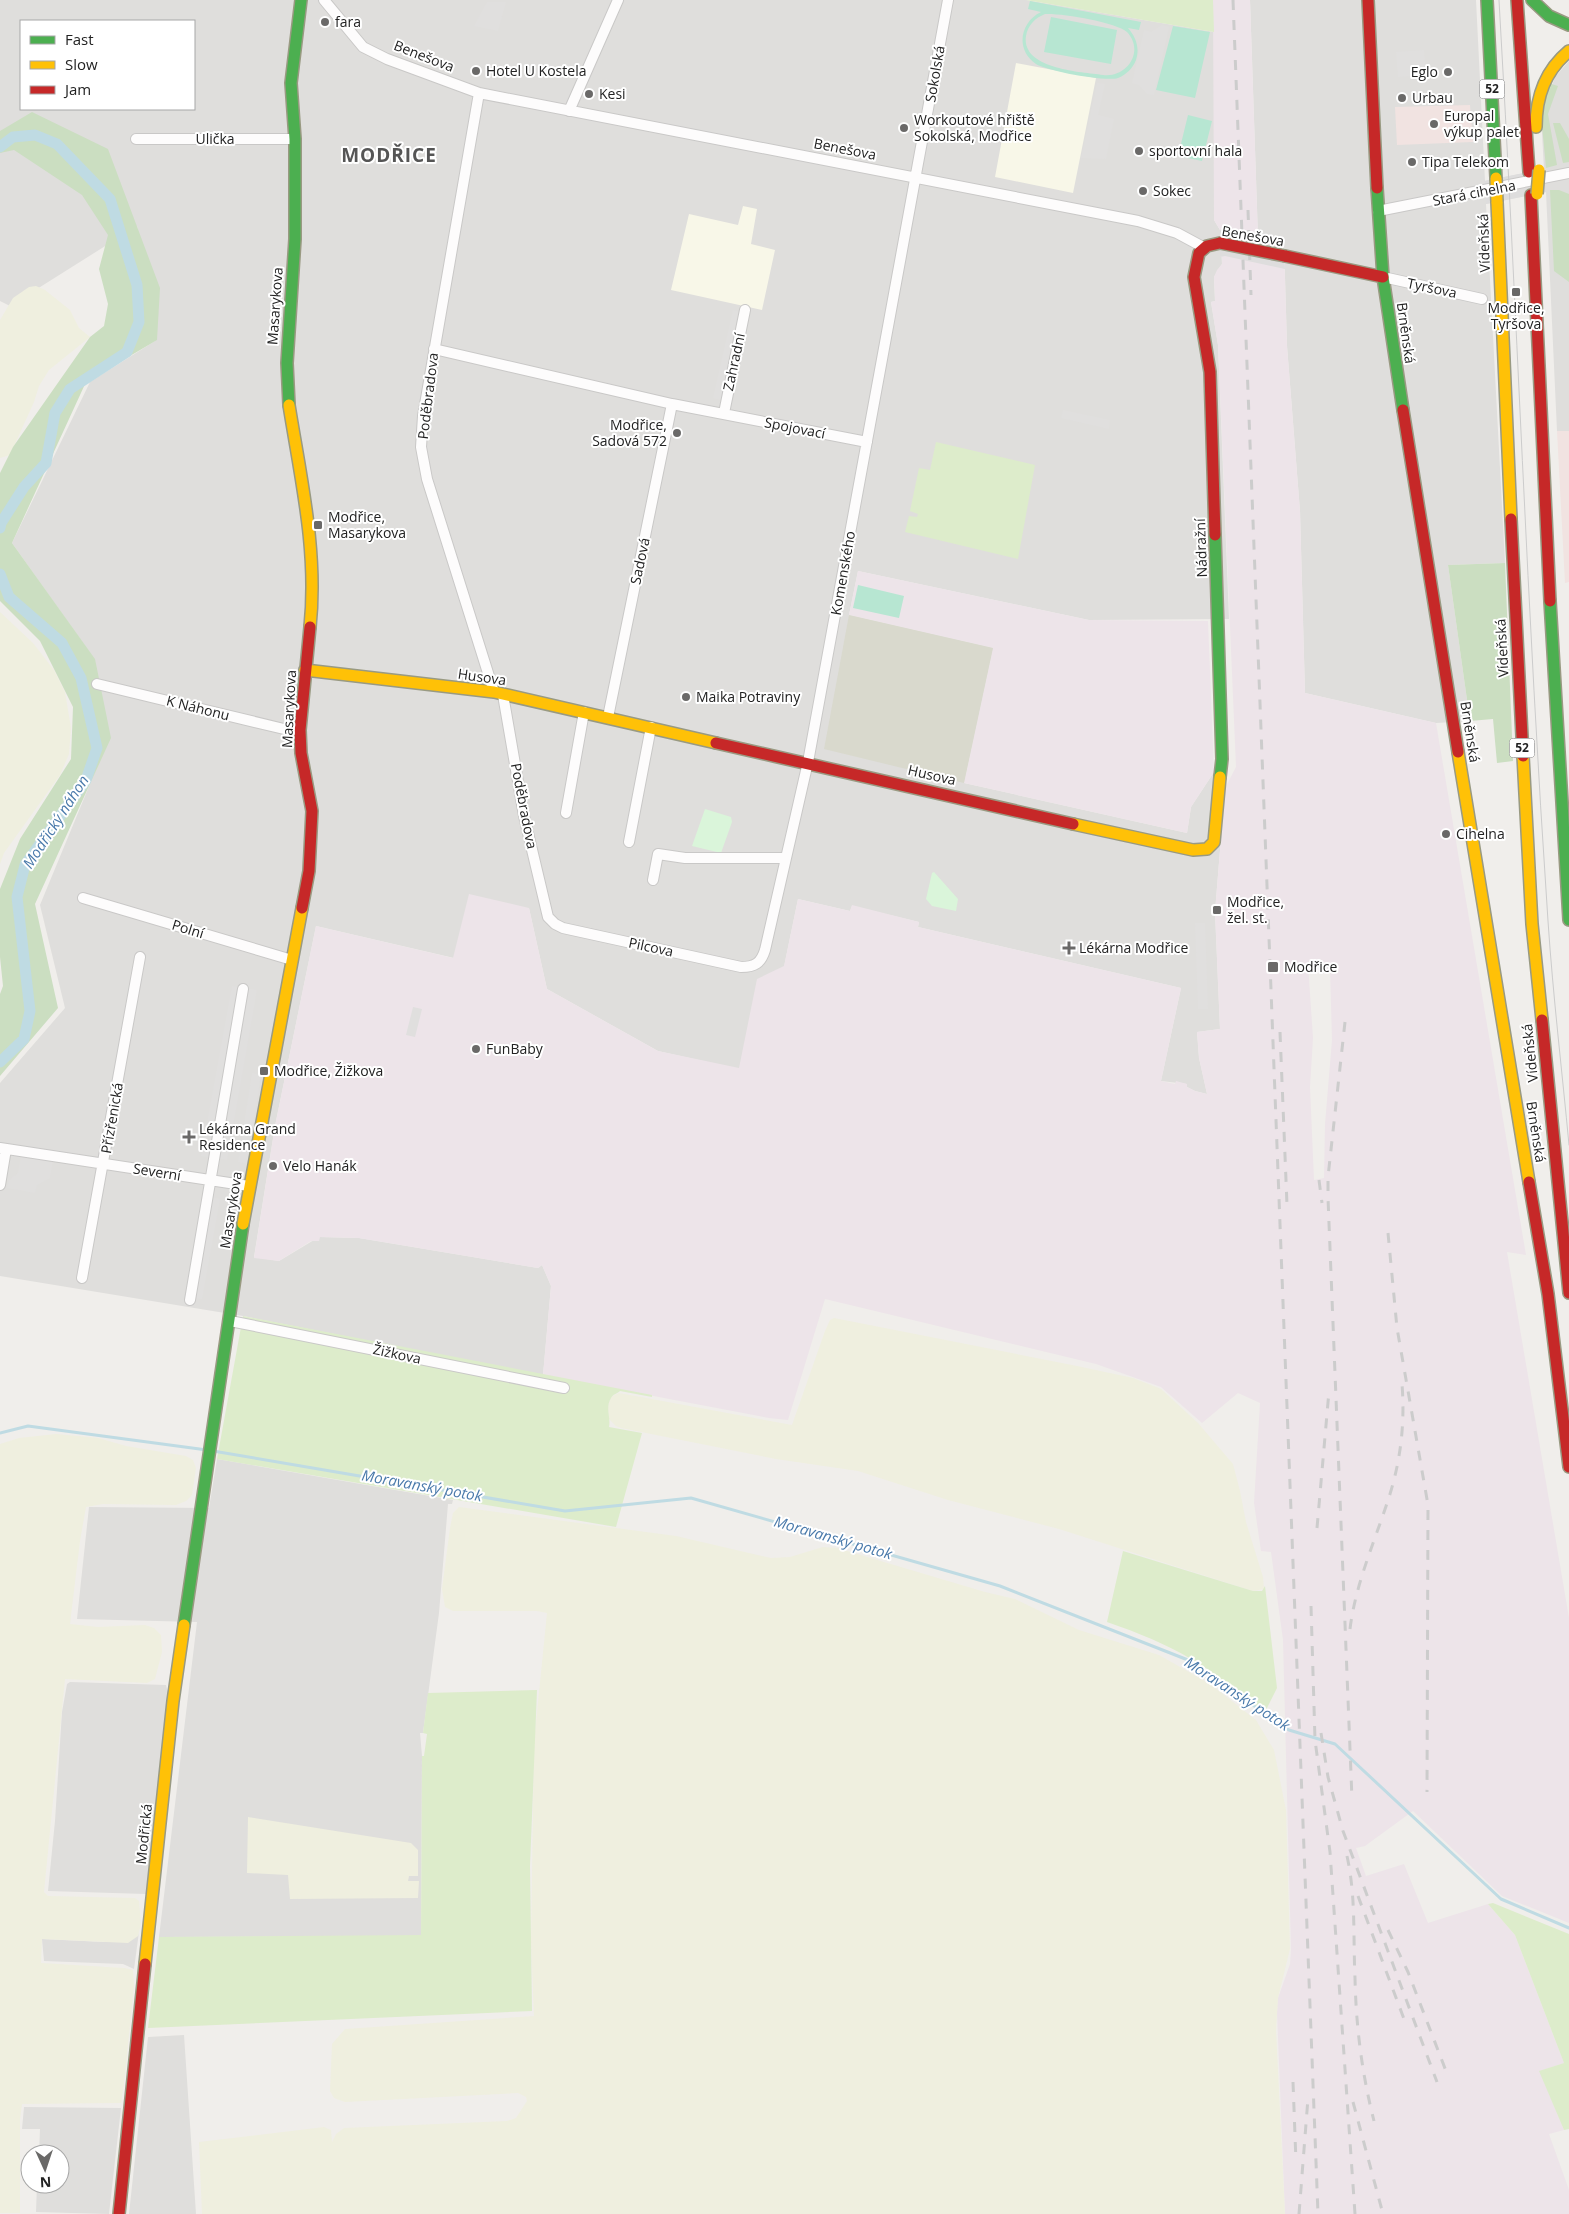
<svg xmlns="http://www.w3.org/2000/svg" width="1569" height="2214" font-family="'Open Sans',sans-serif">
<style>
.residential{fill:#dfdedc;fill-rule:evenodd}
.commercial{fill:#f1e3e1}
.industrial{fill:#ede4e9;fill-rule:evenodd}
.education{fill:#f8f7e8}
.construction{fill:#d9d9cd}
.farmland{fill:#efefdf}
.grass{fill:#ddeccb}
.forest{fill:#cbdec1}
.park{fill:#daf5da}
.pitch{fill:#b7e6d2;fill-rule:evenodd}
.parking{fill:#e0dfde}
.pier{fill:#dedddd}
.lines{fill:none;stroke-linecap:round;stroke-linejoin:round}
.stream{stroke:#bfdbe3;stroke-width:3}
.canal{stroke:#bfdbe3;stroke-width:11}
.street-casing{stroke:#c9c8c7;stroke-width:12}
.fast-casing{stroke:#999a82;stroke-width:14}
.slow-casing{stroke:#999a82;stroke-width:14}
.jam-casing{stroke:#999a82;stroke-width:14}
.street{stroke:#fdfcfc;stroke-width:10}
.fast{stroke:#4caf50;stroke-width:11}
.slow{stroke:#ffc107;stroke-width:11}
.jam{stroke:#c62828;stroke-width:11}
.tram{stroke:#ccc;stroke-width:1}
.rail{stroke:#ccc;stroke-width:3;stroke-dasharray:10 10;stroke-linecap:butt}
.slow-bridge-casing{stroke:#999a82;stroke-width:14;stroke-linecap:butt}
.jam-bridge-casing{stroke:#999a82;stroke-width:14;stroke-linecap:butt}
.slow-bridge{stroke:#ffc107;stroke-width:11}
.jam-bridge{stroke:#c62828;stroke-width:11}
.poi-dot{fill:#6a6968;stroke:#fff;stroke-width:2}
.labels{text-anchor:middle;stroke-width:4;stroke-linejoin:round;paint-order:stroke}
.shield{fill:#fff;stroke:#646464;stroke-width:1}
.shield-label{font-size:12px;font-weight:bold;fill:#222}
.poi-label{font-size:14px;fill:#222;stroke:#fff;text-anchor:start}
.street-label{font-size:14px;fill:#222;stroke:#fff}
.water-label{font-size:15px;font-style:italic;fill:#4a7aab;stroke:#fff}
.district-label{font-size:19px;font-weight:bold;letter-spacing:1px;fill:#555;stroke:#fff}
</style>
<rect width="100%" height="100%" fill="#f0eeeb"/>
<path class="residential" d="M0 0H1026L1214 32V220L1220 230 1222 264 1214 277 1215 301 1211 302 1218 345 1229 619 1089 620 858 571 849 615 993 648 964 783 1187 833 1191 807 1214 772 1225 788 1215 912 1220 1029 1197 1032 1199 1058 1207 1094 1195 1091 1187 1087V1084L1161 1081 1181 988 918 927 919 922 852 906 850 911 798 899 784 967 739 1069 658 1051 547 989 529 908 454 958 316 926 275 1126 254 1257 279 1261 319 1237 359 1238 538 1268 542 1265 551 1286 543 1375 243 1316 0 1276V1083L65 1008 40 905 109 738 93 657 12 543 90 382 155 341 137 226 10 306 0 301ZM21 21H194V109H21Z
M1250 0H1476L1485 181 1544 169 1541 115 1555 77 1569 61V431H1557L1546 192 1486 204 1505 563 1448 565 1470 721 1436 723 1305 693 1300 511 1287 346 1284 244 1258 238Z
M217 1459 453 1500 452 1504H448L439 1613 423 1733H420L422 1756 421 1936 159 1937 197 1622 77 1619 89 1507 209 1508Z
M70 1682 166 1685 168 1693 146 1894 48 1891 55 1821 62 1712 67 1684Z
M139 1932 134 1969 123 1964 44 1961 42 1939 104 1942 138 1936Z
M184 2035 196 2214H129L148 2037Z
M24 2107 121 2108 109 2214 36 2212 37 2184H60V2154H39L40 2129H22Z"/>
<path class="commercial" d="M1470 105 1473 142 1397 145 1395 107Z
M1557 431H1569V582L1565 583Z"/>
<path class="industrial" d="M1213 0H1250L1258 238 1284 244 1287 346 1300 511 1305 693 1436 723 1526 1255 1507 1252 1569 1618V1923L1502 1896 1413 1811 1365 1846 1356 1848 1366 1876 1404 1864 1428 1923 1488 1904 1515 1935 1564 2063 1540 2071 1564 2130 1549 2134 1569 2190V2214H1285L1277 2012 1278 1998 1290 1964 1291 1950 1283 1640 1271 1552 1261 1551 1254 1503 1260 1403 1238 1393 1202 1423 1161 1387 1096 1364 825 1299 788 1420 769 1418 543 1375 551 1286 542 1265 538 1268 359 1238 320 1237 319 1241H311L279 1261 254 1258 275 1126 316 926 453 958 469 894 529 908 547 989 658 1051 739 1068 757 979 784 966 798 899 850 911 852 905 919 922 918 927 1181 988 1161 1081 1175 1084 1176 1081 1187 1084V1087L1195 1091 1207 1094 1199 1058 1197 1032 1220 1029 1215 912 1225 788 1236 767 1218 345 1211 302 1215 301 1214 277 1217 270 1222 264V257H1220V230L1214 220ZM1308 964 1330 969 1332 1040 1325 1124 1324 1178 1314 1180 1310 1087 1313 1038Z
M858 571 1089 620 1208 621 1214 772 1191 807 1187 833 964 783 993 648 849 615Z"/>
<path class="education" d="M1016 63 1096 78 1073 193 995 177Z
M743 206 757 209 751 244 775 250 762 310 671 290 689 214 738 225Z"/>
<path class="construction" d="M849 615 993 648 964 783 824 749Z"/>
<path class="farmland" d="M36 286 45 290 70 310 79 328 90 337 49 370 39 386 34 402 10 455 0 458V320L13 298 29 287Z
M0 612 33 643 54 670 65 692 71 728 69 754 60 775 4 853 0 864Z
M834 1318 1077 1366 1133 1378 1161 1389 1198 1423 1233 1464 1240 1491 1246 1522 1263 1577 1264 1589 1253 1591 1059 1529 948 1500 858 1471 776 1459 621 1428 616 1426 609 1419 608 1406 611 1397 619 1393 792 1425 825 1331 830 1320Z
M56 1434 98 1438 126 1446 186 1456 193 1460 196 1468 192 1495 186 1501 176 1505 103 1504 86 1507 80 1541 70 1624 98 1627 145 1625 154 1628 161 1635 162 1652 155 1679 147 1683 65 1679 44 1892 48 1896 135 1898 139 1901 141 1924 138 1936 128 1943 42 1939 41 1963 124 1968 133 1970 134 1987 124 2084 121 2103 22 2104 20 2119V2213H0V1444L19 1438Z
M459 1507 676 1536 771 1558 790 1557 823 1547 837 1548 985 1592 1015 1599 1079 1630 1159 1655 1210 1684 1256 1720 1274 1750 1286 1810 1290 1949 1278 1998 1276 2030 1285 2214H202L199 2142 324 2127 331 2130 332 2142 336 2134 344 2128 507 2121 516 2118 527 2101 526 2097 518 2093 345 2102 334 2098 330 2091 332 2044 345 2029 534 2016 531 1941 534 1742 547 1613 537 1611H453L445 1607 442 1589 450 1528 453 1513Z
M248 1817 411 1843 418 1850V1876H409L408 1881H419L418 1898 290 1899 288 1875 247 1873Z"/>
<path class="grass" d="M1026 0H1213L1214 32Z
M936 442 1035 465 1018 559 905 532 909 516 917 517 918 514 910 511 919 468 930 470Z
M243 1316 652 1395V1397L620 1391C617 1394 613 1394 611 1398 605 1408 611 1417 609 1427L642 1433 616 1527 217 1459Z
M1123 1551 1253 1591H1262L1265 1586 1277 1688 1263 1716C1215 1667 1171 1644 1107 1622Z
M537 1690 530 1866 532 2011 148 2028 159 1937 421 1935 422 1756H424L427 1734 423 1733 428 1693Z
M1493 1903 1569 1934V2129L1564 2130 1539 2071 1564 2063 1515 1935 1488 1904Z"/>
<path class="forest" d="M1548 83 1558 86 1548 114 1557 165 1546 168 1541 115Z
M32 112 108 149 160 288 157 340 86 382 12 543 95 659 111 738 35 904 58 1008 0 1076V994L3 986 0 957V889L20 839 71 759 73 707 40 641 0 601V473L13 447 90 337 104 326 108 304 99 269 108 235 82 195 14 150 0 153V131Z
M1553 123H1560L1569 139V162L1563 163Z
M1550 190H1559L1569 194V282L1554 271Z
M1505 563 1513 761 1497 763 1493 719 1470 721 1448 565Z"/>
<path class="park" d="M705 809 731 817 732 822 721 853 692 846Z
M934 872 958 899 956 911 932 906 926 899 932 873Z"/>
<path class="pitch" d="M1030 1 1141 22 1139 30 1128 28C1136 37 1140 48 1136 60 1133 68 1126 75 1118 78 1105 82 1047 71 1036 64 1015 50 1020 22 1041 12L1028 9ZM1045 14C1061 13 1116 22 1127 32 1145 51 1127 78 1103 75 1080 72 1021 69 1026 36 1028 25 1035 18 1045 14Z
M1051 17 1117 30 1111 64 1044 52Z
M1173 26 1210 32 1195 98 1156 90Z
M1188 115 1212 121 1202 161 1178 156Z
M858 585 904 596 899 618 853 608Z"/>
<path class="parking" d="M487 2H506L498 31 474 26Z
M1162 25 1169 27 1154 95 1147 94 1139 85 1132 83 1144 30 1151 32Z
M1424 50 1426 75 1398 77 1396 52Z
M1097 83 1105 84 1098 115 1114 119 1106 159 1081 158Z
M733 310 740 312 721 400 713 398Z
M1063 410 1110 420 1109 429 1061 418Z
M1195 923H1205L1208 1009H1198Z
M232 986 257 990 227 1160 201 1156Z
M413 1007 422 1009 415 1037 406 1035Z
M252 1073 261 1075 247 1164 238 1162Z
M21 1155 53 1161 50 1178 37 1185 35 1193 7 1188 9 1180 18 1173Z
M212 1197 220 1199 202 1299 194 1298Z"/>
<path class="pier" d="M1544 169 1546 192 1486 204 1484 181Z
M1220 230 1284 244 1285 269 1225 256 1220 257Z"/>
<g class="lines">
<path class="stream" d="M0 1433 28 1426 207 1450
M213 1451 565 1511 691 1498 1000 1586 1188 1660 1289 1730 1335 1744 1501 1899 1569 1928"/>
<path class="canal" d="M0 147 13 137 35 135 57 144 110 199 137 285 139 322 127 352 70 389 55 413 46 463 24 487 1 523 0 528
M0 574 9 597 62 643 81 678 97 748 86 780 25 865 17 897 30 1011 24 1039 0 1062"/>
<g class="street-casing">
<path id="street" d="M324 0 363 47 387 59 479 93 1138 221 1177 233 1203 247
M479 93 423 416 421 447 427 479 494 692
M569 111 618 0
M136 139H295
M1378 211 1569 173
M1383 277 1482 299
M434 349 672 404 867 442
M724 413 745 310
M97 684 284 729 300 730
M503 695 524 816 548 917 555 924 563 928 741 967C755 967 761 963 765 950L808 762 948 0
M608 717 672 404
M566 813 584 712
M629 842 651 727
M653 880 658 854 685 858H786
M83 898 292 960
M0 1148 249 1186
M0 1185 6 1149
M82 1278 140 957
M190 1300 243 989
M230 1321 564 1388"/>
</g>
<g class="fast-casing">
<path id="fast" d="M1487 0 1496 178
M1532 0 1549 16 1569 25
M1377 188 1383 277 1403 410
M289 405 287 363 295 239V139L291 83 301 0
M1215 535 1222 759 1220 777
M1550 601 1569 920
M184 1625 243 1224"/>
</g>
<g class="slow-casing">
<path id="slow" d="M1536 127C1536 96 1545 71 1569 51
M1497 202 1511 519
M289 405C301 480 318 552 310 627
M305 670 494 692 716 743
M1458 752 1529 1182
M1523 756 1532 924 1542 1020
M1073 824 1193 850 1207 849 1214 842 1220 777
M243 1224 302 908
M145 1964 173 1701 184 1625"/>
</g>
<g class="jam-casing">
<path id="jam" d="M1368 0 1377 188
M1517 0 1529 172
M1531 195 1550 601
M1285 256 1383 277
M1403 410 1458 752
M1511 519 1523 756
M1215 535 1210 372 1194 277 1199 253 1207 246 1220 243
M716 743 1073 824
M302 908 309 871 312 811 301 753 300 730 310 627
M1542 1020 1569 1293
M1529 1182 1548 1294 1569 1467
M119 2214 145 1964"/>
</g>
<use href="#street" class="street"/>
<use href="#fast" class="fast"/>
<use href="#slow" class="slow"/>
<use href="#jam" class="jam"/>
<path class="tram" d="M1499 0C1517 307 1527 614 1548 921 1553 996 1562 1070 1569 1145"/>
<path class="rail" d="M1233 0 1318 2214
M1248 210 1251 295
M1345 1022 1328 1177V1198L1352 1799
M1280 1032 1287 1205
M1319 1180 1322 1203
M1388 1233 1397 1328 1428 1505 1427 1792
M1317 1528 1329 1391
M1311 1606 1315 1740 1330 1852 1355 2214
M1350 1629C1356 1581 1376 1539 1390 1494 1401 1458 1405 1422 1402 1384
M1321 1733 1328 1777 1343 1831 1437 2082
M1347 1856C1356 1897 1353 1936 1355 1978 1356 2027 1362 2074 1374 2121
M1358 1896 1404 2019
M1388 1930 1408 1972 1446 2071
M1293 2082 1296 2162
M1353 2102 1383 2214
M1299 2214 1308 2098"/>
<g class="slow-bridge-casing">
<path id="slow-bridge" d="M1496 178 1497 202
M1537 194 1539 170"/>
</g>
<g class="jam-bridge-casing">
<path id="jam-bridge" d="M1220 243 1285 256"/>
</g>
<use href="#slow-bridge" class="slow-bridge"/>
<use href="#jam-bridge" class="jam-bridge"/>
</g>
<g class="poi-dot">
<circle cx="325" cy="22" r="5"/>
<circle cx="476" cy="71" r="5"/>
<circle cx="1448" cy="72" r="5"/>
<circle cx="589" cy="94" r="5"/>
<circle cx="1402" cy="98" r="5"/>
<circle cx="1434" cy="124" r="5"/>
<circle cx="904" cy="128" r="5"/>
<circle cx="1139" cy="151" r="5"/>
<circle cx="1412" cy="162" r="5"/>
<circle cx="1143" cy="191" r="5"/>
<rect x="1511" y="287" width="10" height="10" rx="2.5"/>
<circle cx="677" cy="433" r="5"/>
<rect x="313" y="520" width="10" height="10" rx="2.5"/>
<circle cx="686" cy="697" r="5"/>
<circle cx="1446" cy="834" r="5"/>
<rect x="1212" y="905" width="10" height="10" rx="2.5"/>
<path d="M1066.5 940.5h5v5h5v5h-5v5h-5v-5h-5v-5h5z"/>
<rect x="1267" y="961" width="12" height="12" rx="2.5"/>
<circle cx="476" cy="1049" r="5"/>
<rect x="259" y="1066" width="10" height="10" rx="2.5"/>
<path d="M186.5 1129.5h5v5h5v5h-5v5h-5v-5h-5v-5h5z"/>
<circle cx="273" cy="1166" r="5"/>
</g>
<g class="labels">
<g class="shield">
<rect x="1479.5" y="79.5" width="25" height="19" rx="4"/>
<rect x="1509.5" y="738.5" width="25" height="19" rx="4"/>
</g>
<g class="shield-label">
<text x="1492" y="93">52</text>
<text x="1522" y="752">52</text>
</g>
<g class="poi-label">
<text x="335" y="27">fara</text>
<text x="486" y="76">Hotel U Kostela</text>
<text x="1438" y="77" text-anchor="end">Eglo</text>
<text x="599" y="99">Kesi</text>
<text x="1412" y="103">Urbau</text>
<text x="1444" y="121">Europal<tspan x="1444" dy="16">výkup palet</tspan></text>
<text x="914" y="125">Workoutové hřiště<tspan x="914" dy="16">Sokolská, Modřice</tspan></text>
<text x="1149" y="156">sportovní hala</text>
<text x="1422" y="167">Tipa Telekom</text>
<text x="1153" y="196">Sokec</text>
<text x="1516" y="313" text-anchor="middle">Modřice,<tspan x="1516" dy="16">Tyršova</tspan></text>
<text x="667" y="430" text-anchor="end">Modřice,<tspan x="667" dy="16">Sadová 572</tspan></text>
<text x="328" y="522">Modřice,<tspan x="328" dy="16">Masarykova</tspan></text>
<text x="696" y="702">Maika Potraviny</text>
<text x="1456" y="839">Cihelna</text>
<text x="1227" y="907">Modřice,<tspan x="1227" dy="16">žel. st.</tspan></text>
<text x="1079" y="953">Lékárna Modřice</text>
<text x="1284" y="972">Modřice</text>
<text x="486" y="1054">FunBaby</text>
<text x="274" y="1076">Modřice, Žižkova</text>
<text x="199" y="1134">Lékárna Grand<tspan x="199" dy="16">Residence</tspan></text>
<text x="283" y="1171">Velo Hanák</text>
</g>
<g class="street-label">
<text transform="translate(424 56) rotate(21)" y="5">Benešova</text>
<text transform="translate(935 74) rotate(-80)" y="5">Sokolská</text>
<text x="215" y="144">Ulička</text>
<text transform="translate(845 149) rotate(11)" y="5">Benešova</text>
<text transform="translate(1474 193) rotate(-11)" y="5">Stará cihelna</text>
<text transform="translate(1253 236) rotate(10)" y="5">Benešova</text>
<text transform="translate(1484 243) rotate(-92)" y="5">Vídeňská</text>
<text transform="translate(1432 288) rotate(12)" y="5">Tyršova</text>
<text transform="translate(275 306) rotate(-86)" y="5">Masarykova</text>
<text transform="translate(1406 333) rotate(82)" y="5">Brněnská</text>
<text transform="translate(734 362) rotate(-78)" y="5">Zahradní</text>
<text transform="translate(428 396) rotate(-83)" y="5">Poděbradova</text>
<text transform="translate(795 428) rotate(11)" y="5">Spojovací</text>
<text transform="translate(1201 548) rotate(-92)" y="5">Nádražní</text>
<text transform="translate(640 561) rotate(-78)" y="5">Sadová</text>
<text transform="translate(843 573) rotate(-80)" y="5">Komenského</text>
<text transform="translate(1502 648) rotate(-93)" y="5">Vídeňská</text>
<text transform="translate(482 677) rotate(8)" y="5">Husova</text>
<text transform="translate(198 708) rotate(14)" y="5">K Náhonu</text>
<text transform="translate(289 709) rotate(-87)" y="5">Masarykova</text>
<text transform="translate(1470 732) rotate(81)" y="5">Brněnská</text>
<text transform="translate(932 775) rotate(13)" y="5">Husova</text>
<text transform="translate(524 806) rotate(79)" y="5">Poděbradova</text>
<text transform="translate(188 929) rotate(17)" y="5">Polní</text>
<text transform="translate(651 947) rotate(12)" y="5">Pilcova</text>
<text transform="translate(1530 1053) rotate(-96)" y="5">Vídeňská</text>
<text transform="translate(112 1118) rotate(-80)" y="5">Přízřenická</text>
<text transform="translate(1536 1132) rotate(81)" y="5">Brněnská</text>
<text transform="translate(157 1172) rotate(9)" y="5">Severní</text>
<text transform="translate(231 1210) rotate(-81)" y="5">Masarykova</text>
<text transform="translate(397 1354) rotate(12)" y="5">Žižkova</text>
<text transform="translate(144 1834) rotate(-84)" y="5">Modřická</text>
</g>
<g class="water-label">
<text transform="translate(56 822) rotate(-57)" y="5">Modřický náhon</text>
<text transform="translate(422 1486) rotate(10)" y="5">Moravanský potok</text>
<text transform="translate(833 1538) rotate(16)" y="5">Moravanský potok</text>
<text transform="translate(1237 1694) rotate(33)" y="5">Moravanský potok</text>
</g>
<g class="district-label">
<text x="389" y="162">MODŘICE</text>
</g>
</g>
<rect x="20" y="20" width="175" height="90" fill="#ffffff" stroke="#a7a7a7"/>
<rect x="30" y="36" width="25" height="8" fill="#4caf50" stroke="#a7a7a7"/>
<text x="65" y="45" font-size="15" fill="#222222">Fast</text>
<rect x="30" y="61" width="25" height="8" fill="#ffc107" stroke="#a7a7a7"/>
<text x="65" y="70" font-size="15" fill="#222222">Slow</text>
<rect x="30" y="86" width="25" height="8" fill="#c62828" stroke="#a7a7a7"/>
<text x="65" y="95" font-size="15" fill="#222222">Jam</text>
<g transform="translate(45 2169) rotate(177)"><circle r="24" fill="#ffffff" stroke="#a7a7a7"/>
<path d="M0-4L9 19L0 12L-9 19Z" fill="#6a6968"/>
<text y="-8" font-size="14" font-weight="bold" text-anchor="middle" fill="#222222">N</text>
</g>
</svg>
